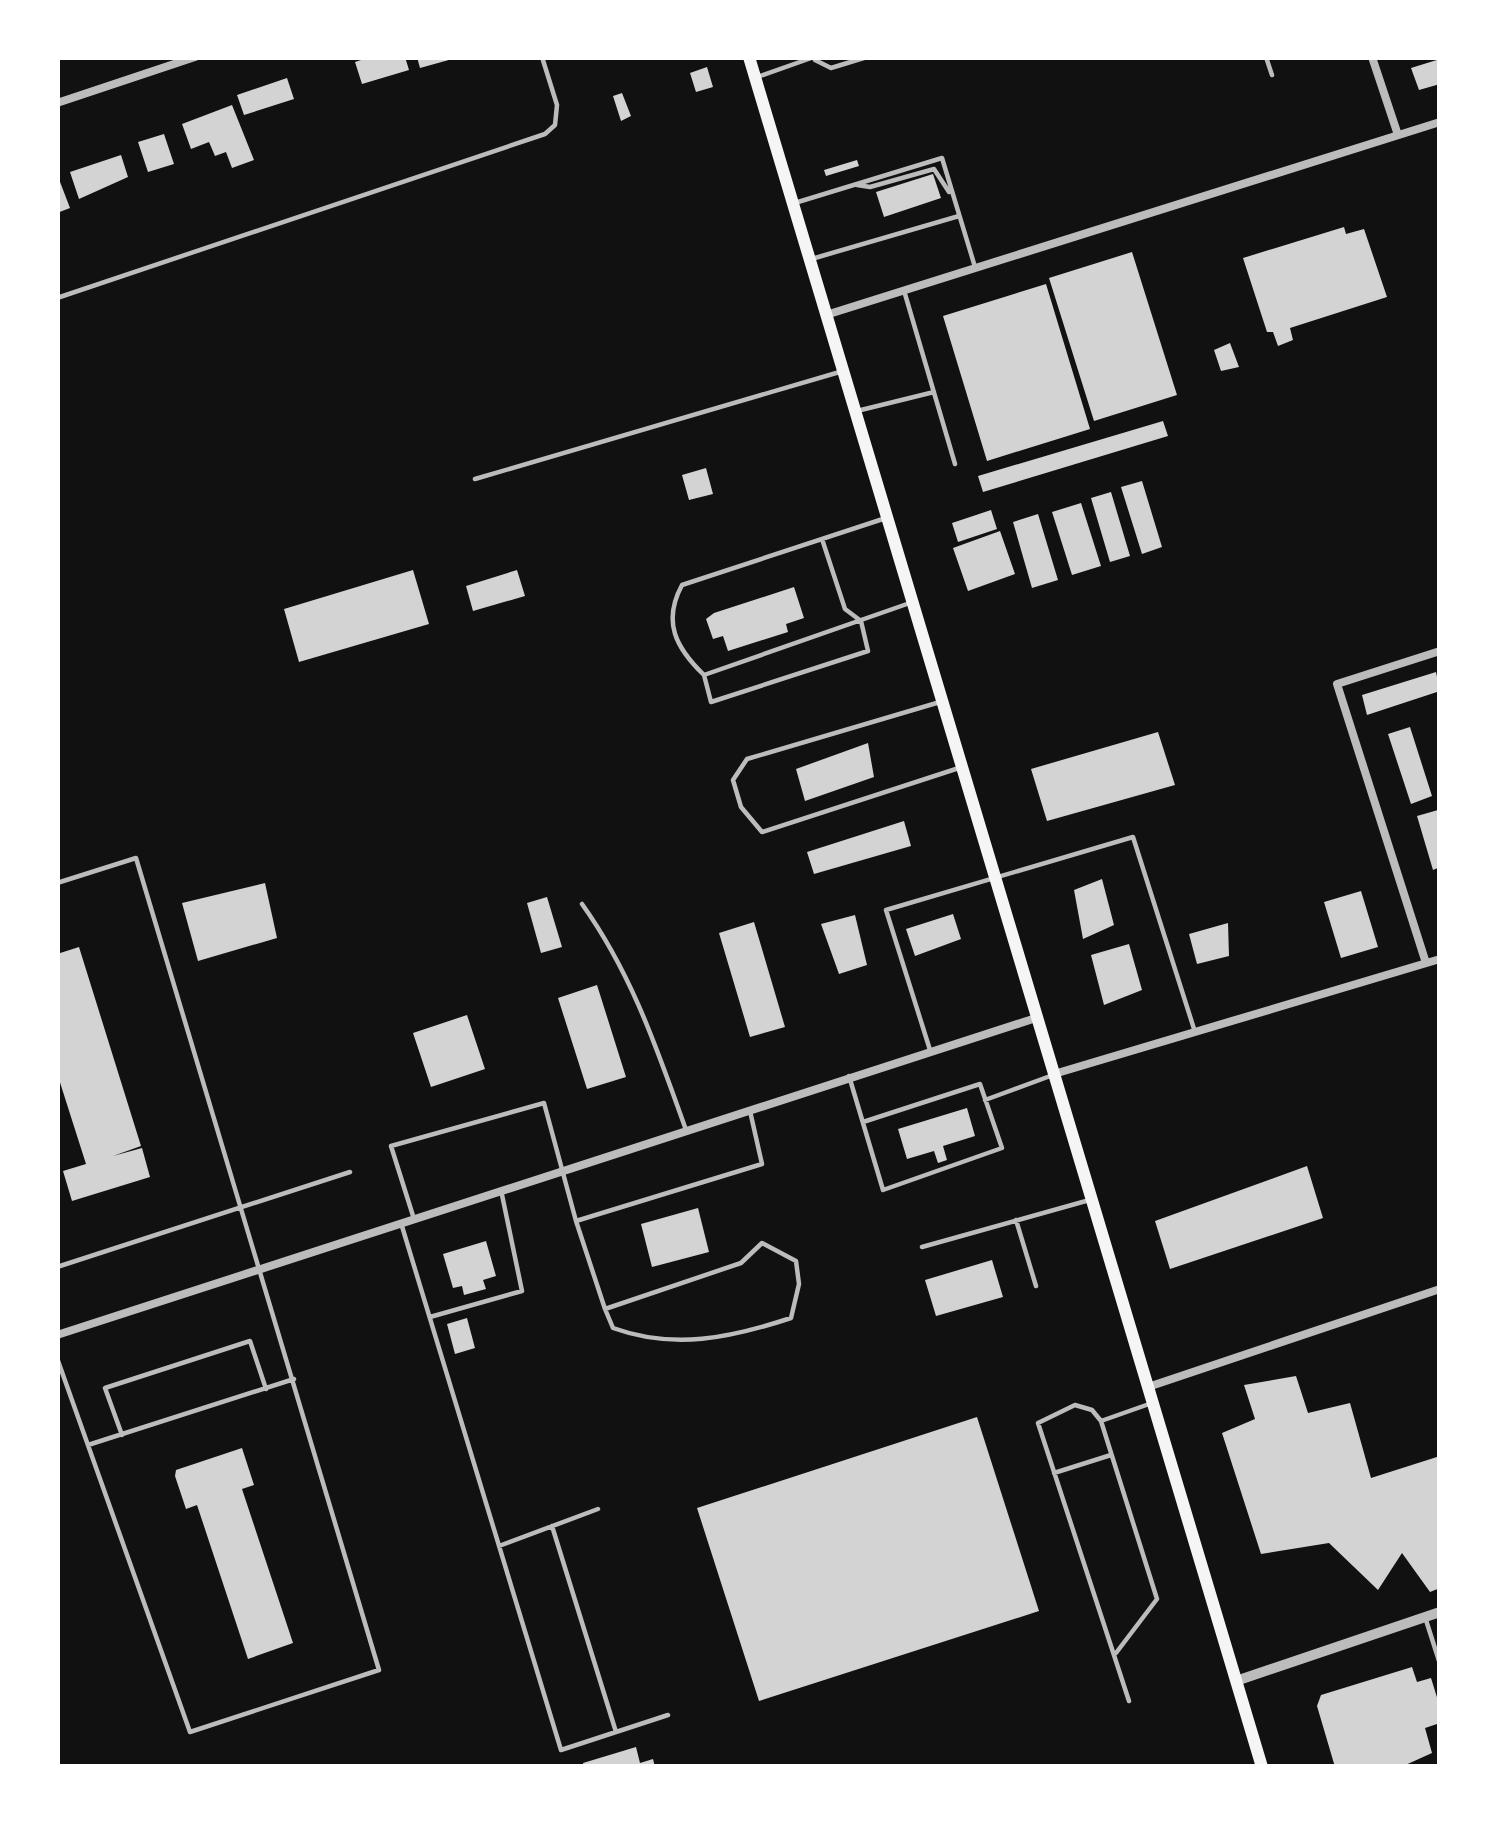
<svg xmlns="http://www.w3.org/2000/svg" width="1497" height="1824" font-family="Merriweather,serif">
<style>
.building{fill:#d3d3d3}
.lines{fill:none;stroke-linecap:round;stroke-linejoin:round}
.service{stroke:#bcbcbc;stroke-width:4.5}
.minor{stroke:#bcbcbc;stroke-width:8}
.tertiary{stroke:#bcbcbc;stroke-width:10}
.primary{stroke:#f5f5f5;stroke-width:12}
</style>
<rect width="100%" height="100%" fill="#111"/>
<path class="building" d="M370 57H405L409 70 362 84 355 62Z
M417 57H455L456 58 420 68Z
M1440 59V84L1419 90 1411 68Z
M707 67 713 87 696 92 690 73Z
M287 78 294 99 244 115 237 95Z
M622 93 631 116 621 121 613 96Z
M232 105 254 160 232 168 226 152 215 156 209 142 191 149 182 124Z
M164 134 174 164 148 172 138 142Z
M121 155 128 177 79 199 70 172Z
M857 160 859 166 826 176 824 170Z
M57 174 70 208 57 213Z
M933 174 941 198 884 217 876 192Z
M1344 227 1346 234 1364 229 1387 297 1290 328 1293 340 1278 346 1273 332H1267L1243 258Z
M1132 252 1177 395 1094 421 1049 278Z
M1046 284 1090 429 987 461 943 316Z
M1230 343 1239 367 1221 371 1214 350Z
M1163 421 1168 436 983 492 978 476Z
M706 468 713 494 689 500 682 475Z
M1142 481 1162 547 1142 554 1121 487Z
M1111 492 1130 556 1110 562 1091 498Z
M1081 503 1101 566 1072 575 1052 512Z
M991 510 997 529 958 542 952 523Z
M1038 514 1058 580 1032 588 1013 522Z
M1000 531 1015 574 968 591 953 548Z
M413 570 429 624 299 662 284 609Z
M517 570 525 596 473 611 466 586Z
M794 587 804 618 786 624 788 632 728 651 723 636 713 639 706 619 714 613Z
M1436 672 1440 691 1367 715 1362 695Z
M1410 727 1432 796 1411 804 1388 734Z
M1158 732 1175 785 1047 821 1031 769Z
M868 743 874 777 805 801 796 769Z
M1438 810 1440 867 1433 870 1417 816Z
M904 821 911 846 814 874 807 852Z
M1102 879 1114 925 1083 939 1074 890Z
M265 883 277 938 198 961 182 903Z
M1361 891 1378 947 1341 958 1324 902Z
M547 897 562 947 541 953 527 903Z
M953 914 961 939 915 956 906 929Z
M855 915 867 965 839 974 821 924Z
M754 922 785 1027 750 1037 719 933Z
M1228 923 1229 956 1197 964 1189 934Z
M1129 944 1142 990 1104 1005 1091 955Z
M79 947 141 1146 113 1156 142 1148 150 1177 72 1201 63 1171 86 1164 57 1073V954Z
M597 985 626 1077 587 1089 558 998Z
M467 1015 485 1069 431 1087 413 1033Z
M967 1108 975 1136 943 1146 947 1160 938 1163 934 1151 907 1159 898 1129Z
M1307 1166 1323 1218 1170 1269 1155 1221Z
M698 1208 709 1252 652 1267 641 1224Z
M486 1241 496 1276 483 1280 486 1289 464 1295 462 1286 453 1288 443 1254Z
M992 1260 1003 1297 936 1316 925 1280Z
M467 1318 475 1348 455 1354 447 1324Z
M1296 1376 1308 1413 1350 1403 1371 1478 1440 1456V1588L1430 1592 1402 1553 1378 1590 1329 1543 1261 1554 1222 1433 1255 1419 1244 1385Z
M977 1417 1039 1611 759 1701 697 1508Z
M242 1448 254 1485 242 1489 293 1643 248 1659 197 1505 186 1509 175 1476 176 1470Z
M1412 1667 1417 1682 1431 1678 1440 1707V1723L1425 1728 1432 1753 1401 1767H1335L1317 1706 1321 1695Z
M636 1747 640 1763 653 1759 655 1767H584L583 1763Z"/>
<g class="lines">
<path class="service" d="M1266 57 1272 75
M815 60 831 68 867 57
M760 76 814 57
M857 185 870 187 934 169 949 192
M798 202 942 158 975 267
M815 258 959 216
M905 294 955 464
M57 298 545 134 555 125 557 105 542 57
M861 410 934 392
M475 479 843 371
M886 518 682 585C662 622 676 648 704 675L907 604
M704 675 711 702 868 651 861 621 845 609 822 539
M940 702 747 759 733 780 741 807 762 832 962 767
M57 883 136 858 379 1670 190 1732 57 1358
M582 904C632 974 657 1049 686 1130
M930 1050 886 910 1133 837 1195 1032
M849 1076 883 1190 1002 1148 980 1084 863 1122
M985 1100 1053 1075
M414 1219 391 1146 544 1103 576 1221 762 1164 750 1111
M1016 1220 1036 1286
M576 1221 605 1309 741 1263 762 1243 796 1261 799 1284 791 1318C730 1338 674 1350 613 1328L605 1309
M401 1223 561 1750 668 1715
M922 1247 1086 1201
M57 1267 350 1172
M430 1317 522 1291 501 1190
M1101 1421 1152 1403
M122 1435 105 1388 250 1341 266 1389
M88 1445 294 1379
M1054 1473 1111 1455
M552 1526 616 1732
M499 1546 598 1509
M1425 1617 1440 1664
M1116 1653 1157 1599 1101 1421 1092 1410 1075 1405 1038 1423 1129 1701"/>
<path class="minor" d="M1372 57 1398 135
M57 103 195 57
M826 315 1440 122
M1426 963 1337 684 1440 651
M1054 1074 1440 959
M57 1335 1036 1018
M1148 1387 1440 1289"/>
<path class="tertiary" d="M1236 1681 1440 1612"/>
<path class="primary" d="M749 57 1262 1767"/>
</g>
<rect width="1497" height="1824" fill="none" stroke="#ffffff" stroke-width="120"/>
</svg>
